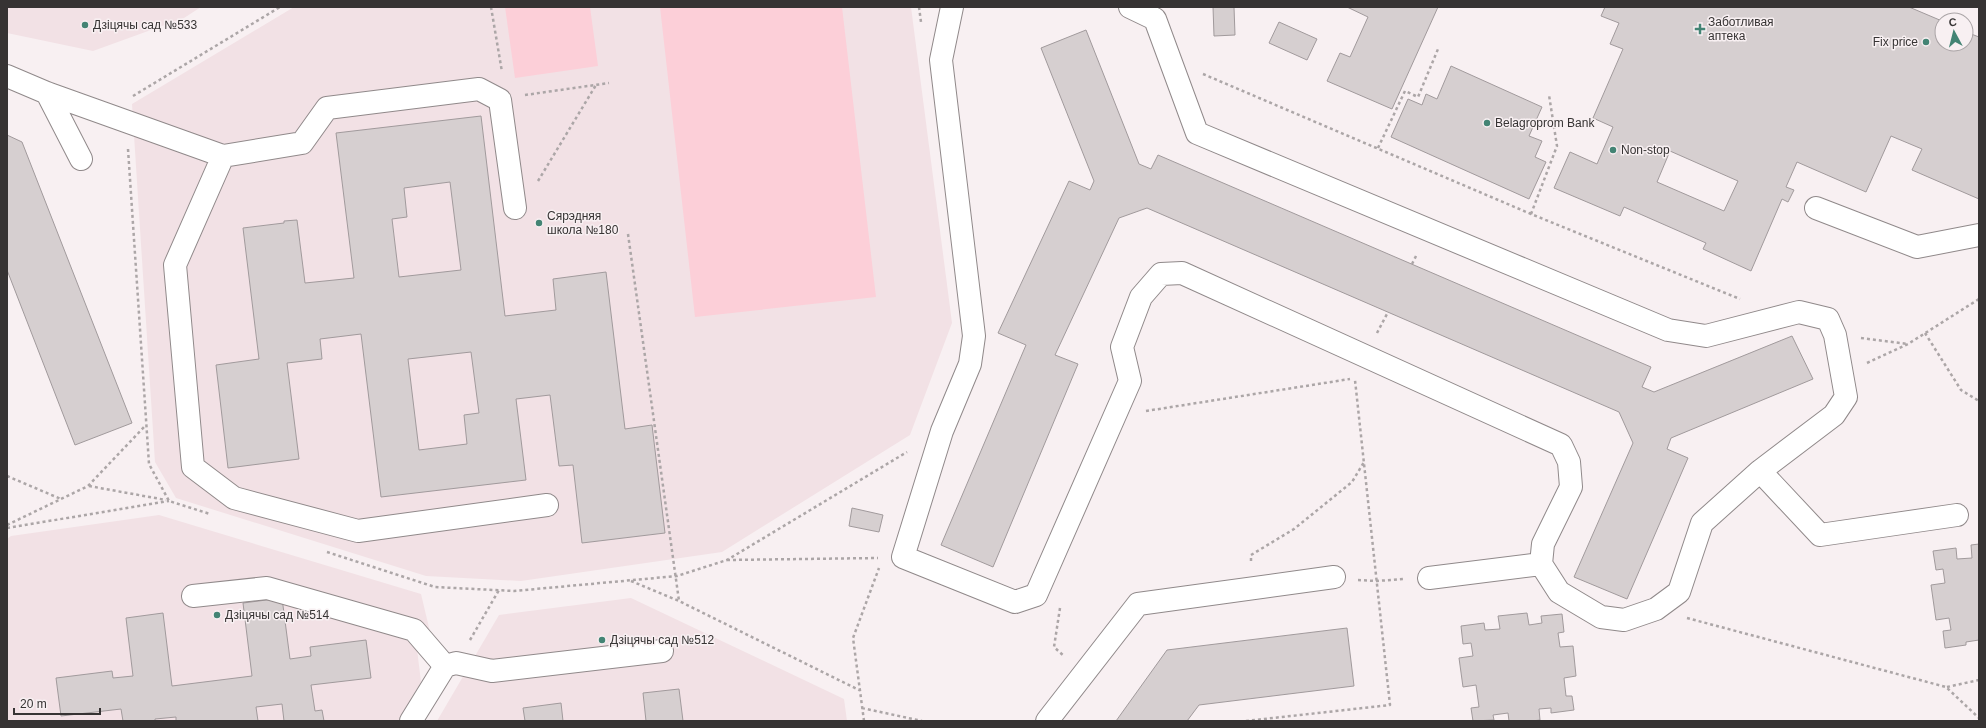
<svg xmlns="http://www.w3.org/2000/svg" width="1986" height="728" font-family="Arial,sans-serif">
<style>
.built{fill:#f2e1e5}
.green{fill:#fccfd8}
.building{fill:#d6cfd0;stroke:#a19a9c;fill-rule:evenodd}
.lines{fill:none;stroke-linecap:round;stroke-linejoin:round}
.minor-casing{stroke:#90898a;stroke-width:24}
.path{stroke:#aca6a7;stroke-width:2.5;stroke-dasharray:3 3;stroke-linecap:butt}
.minor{stroke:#fff;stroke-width:22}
.poi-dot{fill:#438474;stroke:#f8f0f2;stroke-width:1.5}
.labels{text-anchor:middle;stroke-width:3;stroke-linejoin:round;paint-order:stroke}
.poi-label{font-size:12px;fill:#363333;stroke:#f8f0f2;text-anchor:start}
</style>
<rect width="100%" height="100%" fill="#f8f0f2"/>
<path class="built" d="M7 7H201L184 18 93 51 7 33Z
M294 7H911L952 323 910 435 722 552 521 581 426 576 176 498 155 462 132 104Z
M159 515 421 594 431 636 417 649 421 682 398 721H7V539L11 536Z
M631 598 844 699 847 721H437L499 615Z"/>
<path class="green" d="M505 7H590L598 66 515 78Z
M660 7H842L876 297 695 317Z"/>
<path class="building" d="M1213 7H1234L1235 35 1214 36Z
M1347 7H1438L1392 109 1327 81 1340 53 1350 57 1368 17Z
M1605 7H1909L1942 21V44H1966V32L1979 37V199L1912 170 1922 149 1891 136 1866 192 1797 162 1786 187 1794 190 1788 202 1782 199 1751 271 1703 249 1706 243 1624 207 1620 216 1554 188 1570 152 1597 164 1613 127 1593 118 1623 49 1610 44 1619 23 1601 16ZM1670 151 1738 181 1724 211 1657 182Z
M1279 22 1317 39 1307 60 1269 43Z
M1086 30 1139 164 1151 169 1158 155 1651 367 1642 387 1654 392 1792 336 1813 379 1671 438 1667 449 1688 458 1627 599 1574 577 1633 443 1619 412 1147 208 1119 218 1055 355 1078 364 993 567 941 545 1026 345 998 333 1069 181 1090 190 1094 181 1041 48Z
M1451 66 1542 107 1529 136 1542 141 1535 157 1546 162 1529 199 1391 137 1408 99 1422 105 1426 94 1437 99Z
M481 116 505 316 556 310 553 279 606 272 625 429 652 425 665 533 582 543 573 465 559 466 550 395 516 399 526 480 381 497 361 334 320 339 322 359 287 363 299 459 228 468 216 365 259 359 243 228 284 223V221L297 220 305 283 354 278 336 133ZM450 182 461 270 399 277 392 219 407 217 404 188ZM471 352 479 413 464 415 467 444 419 450 408 359Z
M7 135 22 142 132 423 75 445 7 270Z
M852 508 883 515 879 532 849 526Z
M1979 544V640L1966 642V645L1945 648 1943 631 1951 630 1949 618 1936 620 1931 585 1945 583 1943 569 1936 570 1933 551 1956 548 1957 559 1972 558 1971 545Z
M282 598 290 659 311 656 310 647 366 640 371 678 311 685 315 711 322 710 324 721H284L282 704 256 707 258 721H176V717L155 719V721H123L121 709 61 716 56 678 112 671 113 678 133 676 126 618 163 613 172 686 252 676 243 603Z
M1527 613 1529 625 1542 623 1541 616 1562 614 1564 632 1558 633 1560 647 1573 646 1576 676 1564 678 1566 696H1572L1574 710 1551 713V708L1539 709 1540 720 1532 721H1509L1508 713 1493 715 1494 720 1473 721 1471 708 1479 707 1476 685 1463 687 1459 658 1473 656 1471 643 1463 644 1461 626 1484 623 1485 630 1500 629 1498 616Z
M1347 628 1354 686 1199 705 1187 721H1116L1167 650Z
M679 689 683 721H646L643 693Z
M561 703 563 721H525L523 708Z"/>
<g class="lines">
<g class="minor-casing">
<path id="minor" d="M952 7 941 60 974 336 970 364 942 431 903 557 1015 602 1036 595 1130 381 1122 347 1141 297 1161 274 1182 273 1561 445 1569 462 1571 487 1543 544 1541 564 1559 592 1601 617 1624 620 1656 609 1679 592 1702 523 1760 471 1834 415 1846 397 1835 335 1828 319 1799 312 1706 336 1668 330 1197 133 1155 19 1130 7
M7 76 47 93 223 156 302 143 327 108 479 89 500 100 515 208
M47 93 81 159
M223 156 175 265 193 467 234 498 358 531 547 505
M1816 208 1917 247 1979 235
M1760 471 1820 535 1957 515
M1429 578 1541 564
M193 596 267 588 414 630 445 666
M411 721 445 666 456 663 492 671 662 651
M1047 721 1138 604 1334 577"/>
</g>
<path class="path" d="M491 7 502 72
M919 7 921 22
M1203 74 1531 214 1740 299
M525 95 609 83
M133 96 280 7
M1378 148 1405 91 1418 97 1438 49
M128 149 149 464 169 501 210 514
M538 181 596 85
M1531 214 1557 146 1549 95
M628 234 679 601
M1412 264 1417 254
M1377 333 1388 312
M1925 333 1961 390 1979 401
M1861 338 1908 344
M1867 363 1908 344 1979 299
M1146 411 1350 379
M7 476 61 499
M89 486 166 500
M7 525 88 486 146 425
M7 528 169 501
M327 552 435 587 514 591 677 576 727 560 907 452
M727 560 878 558
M1251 561V555L1294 529 1352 482 1364 462
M1358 580 1377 581 1403 579
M631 581 679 601 859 690
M1060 608 1054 647 1064 656
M1687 618 1946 687 1979 718
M470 640 499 590
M1947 687 1979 680
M862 708 922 721
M864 721 853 638 879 568
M1246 721 1390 705 1355 380"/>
<use href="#minor" class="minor"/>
</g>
<g class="poi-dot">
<circle cx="85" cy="25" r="4"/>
<path d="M1698 23h4v4h4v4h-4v4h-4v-4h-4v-4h4z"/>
<circle cx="1926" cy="42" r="4"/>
<circle cx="1487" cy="123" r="4"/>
<circle cx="1613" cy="150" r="4"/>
<circle cx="539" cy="223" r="4"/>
<circle cx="217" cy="615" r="4"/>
<circle cx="602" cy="640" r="4"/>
</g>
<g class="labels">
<g class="poi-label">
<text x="1708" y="26">Заботливая<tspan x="1708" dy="14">аптека</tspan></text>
<text x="93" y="29">Дзіцячы сад №533</text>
<text x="1918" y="46" text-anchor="end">Fix price</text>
<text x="1495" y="127">Belagroprom Bank</text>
<text x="1621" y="154">Non-stop</text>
<text x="547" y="220">Сярэдняя<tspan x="547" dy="14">школа №180</tspan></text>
<text x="225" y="619">Дзіцячы сад №514</text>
<text x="610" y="644">Дзіцячы сад №512</text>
</g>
</g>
<rect width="1986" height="728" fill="none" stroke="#363333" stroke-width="16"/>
<g transform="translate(1954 32) rotate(353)"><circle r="19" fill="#f8f0f2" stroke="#aaa4a6"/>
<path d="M0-3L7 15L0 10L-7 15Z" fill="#438474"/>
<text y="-6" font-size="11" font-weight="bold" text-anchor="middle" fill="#363333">С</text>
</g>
<path d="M14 708v6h86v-6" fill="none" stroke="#363333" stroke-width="2"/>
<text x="20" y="708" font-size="12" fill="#363333" stroke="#f8f0f2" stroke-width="3" paint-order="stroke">20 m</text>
</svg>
